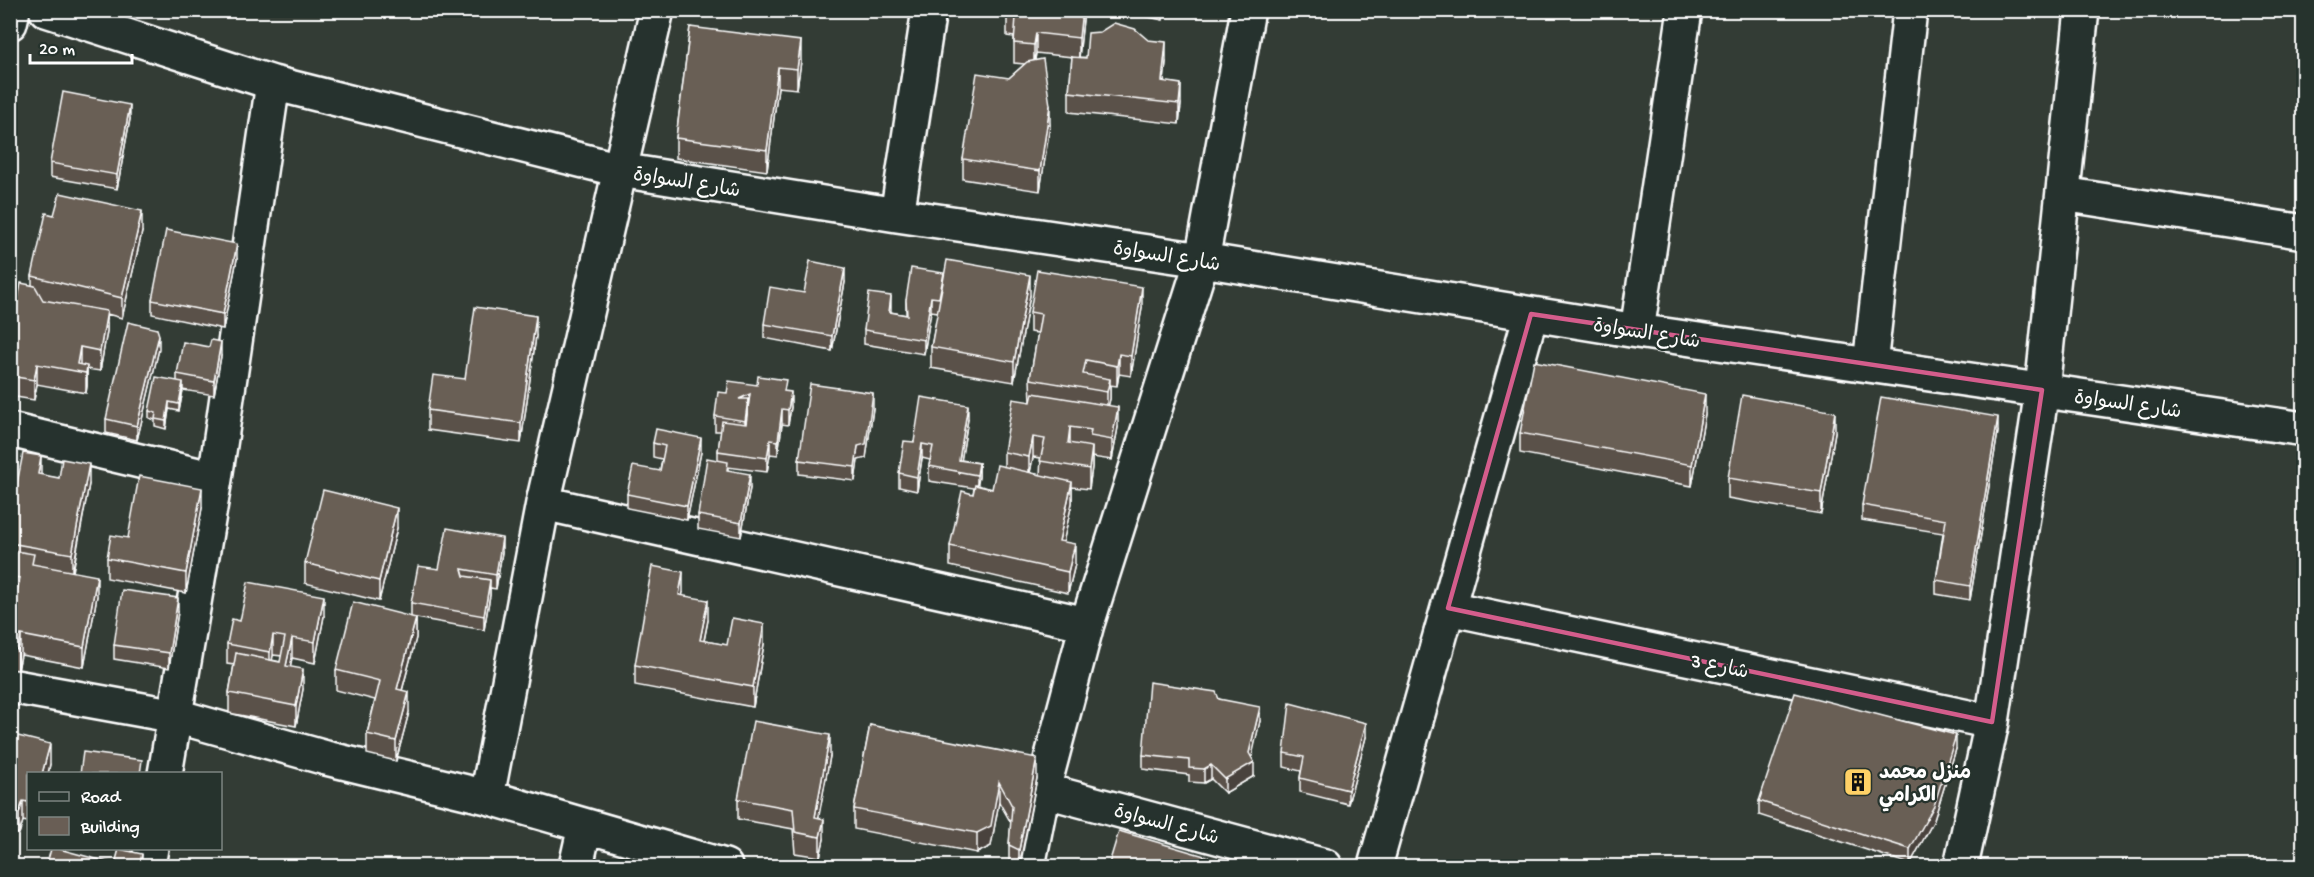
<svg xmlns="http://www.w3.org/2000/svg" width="2314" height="877" font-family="'Gochi Hand','Playpen Sans Arabic',sans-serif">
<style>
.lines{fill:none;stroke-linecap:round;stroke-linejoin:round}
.minor-casing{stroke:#fff;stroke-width:38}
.minor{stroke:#26332d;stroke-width:33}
.wall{fill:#5a5149;stroke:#fff;stroke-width:1.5;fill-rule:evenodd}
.shaded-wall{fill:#4a423c;stroke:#fff;stroke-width:1.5}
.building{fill:#695e55;stroke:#fff;stroke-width:1.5}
.marked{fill:none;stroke:#d45d8c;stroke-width:4.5;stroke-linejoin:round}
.labels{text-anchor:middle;stroke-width:4.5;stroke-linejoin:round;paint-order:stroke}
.street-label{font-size:20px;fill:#fff;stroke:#26332d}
.poi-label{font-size:20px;font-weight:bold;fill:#fff;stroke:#26332d;text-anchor:start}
</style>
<rect width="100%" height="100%" fill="#333c35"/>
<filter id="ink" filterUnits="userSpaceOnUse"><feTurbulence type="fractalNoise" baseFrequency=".0167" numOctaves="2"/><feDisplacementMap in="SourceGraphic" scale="12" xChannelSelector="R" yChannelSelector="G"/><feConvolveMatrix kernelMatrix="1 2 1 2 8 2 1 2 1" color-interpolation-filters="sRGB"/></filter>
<g filter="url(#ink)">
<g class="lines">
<g class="minor-casing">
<path id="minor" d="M46 10 273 83 620 170 897 215 1202 260 1637 331 2304 429
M10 23 13 10
M2063 194 2304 232
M897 215 929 10
M1637 331 1685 10
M1870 365 1910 10
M10 430 215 479
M543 503 1087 624
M1448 608 1992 722
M10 686 176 716 326 758 487 797 725 866
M165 774 215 479 273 83
M1043 790 1325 866
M487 797 543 503 657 10
M148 866 151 848
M576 866 585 826
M1028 866 1043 790 1087 624 1202 260 1248 10
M1375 866 1531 314
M1961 866 1992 722 2042 390 2082 10"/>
</g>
<use href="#minor" class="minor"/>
</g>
<path class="wall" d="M1007 10H1084L1079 57 1166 62 1164 81 1181 104 1179 124 1069 112V92L1072 57 1036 53 1035 60 1050 125 1040 191 963 179V159L1009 78 1025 64 1014 63V37L1007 36Z
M1115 10H1165L1163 20Z
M690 27 801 61 797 89 778 87 767 171 676 158V138Z
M130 119 117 189 50 177V163Z
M142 232 122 318 107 314V331L100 371 87 369V386L86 393 37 384 34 400 10 396V341L32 285V276Z
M237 259 223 329 152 314V300Z
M944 280 1030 295 1014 382 931 368V347L938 312 931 311 924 354 864 344V330L891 312 906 315V300Z
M845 282 832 351 764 338V324L804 293Z
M1142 307 1131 376 1119 374 1117 386 1110 385V399L1108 406 1118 427 1112 460 1092 457V467L1089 489 1072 487V503L1063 542 1075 564 1068 593 950 566V546L973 494 974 488 929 481V466L930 460 922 458 917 491 899 487V473L914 442 968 419 961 460 979 463V477L977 485 992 489 1004 467V452L1031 402 1030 379 1038 333 1030 332V312ZM1033 457 1041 458 1040 475 1030 473Z
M536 336 521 443 428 430V410L465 379Z
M159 349 137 440 106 433V419Z
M221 356 214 395 183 390 179 411 169 409 166 429 155 426V420L149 418V411L177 381V374Z
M786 392 791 407 788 425 782 424 778 455 770 454 767 472 728 467V470L750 488 741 537 698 529V515L718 460V451L721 431H715V416L727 393Z
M873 408 866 458 858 460 855 481 799 474V460Z
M1705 414 1692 486 1520 453V433Z
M1835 432 1821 514 1728 498V478Z
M1998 432 1970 600 1936 594V580L1943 533 1862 520V505Z
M653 443 701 452 687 520 627 508V494L660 471 662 459 653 457Z
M41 475 89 484 73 572 97 596 84 667 21 655 18 670 10 669V599L15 600 16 597 10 596V519Z
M202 508 186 593 107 578V558Z
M397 528 379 601 305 583V563Z
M502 552 496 589 490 588V595L484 630 416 618V638L402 691 409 712 396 761 367 754V734L375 700 336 690V670L411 617V603L439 569Z
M683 592 682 596 708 620 704 641 727 645 764 644 753 707 635 685V665Z
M178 612 169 668 114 659V645Z
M324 616 315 663 292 658 290 667 303 689 296 726 229 713V693L234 665 227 664V644L240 621ZM273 655 282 656 280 662 272 660Z
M1219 699 1260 721 1251 757 1254 776 1225 793 1211 779 1204 783 1189 782V775L1143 769V755Z
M870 725 1037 778 1020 867H1012L1009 865V845L1011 823 999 802 991 846 977 853 854 829V809Z
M10 734 50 764 48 774H28V822L23 821 19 834 10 831Z
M1366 737 1348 804 1300 792V778L1301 771 1284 767V753Z
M1956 749 1934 820 1910 864 1759 815V801Z
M830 756 818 818 824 839 820 857 795 853 793 829 738 819V799Z"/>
<path class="shaded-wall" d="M1082 10H1084L1079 58V38Z
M1036 33V53L1034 65V45Z
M801 41V61L797 89V69Z
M1166 42V62L1162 101V81Z
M778 67V87L767 171V150Z
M1181 84V104L1179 124V104Z
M130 105V119L117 189V175Z
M1050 105V125L1040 191V171Z
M142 211V232L122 318V298Z
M237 244V259L223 329V314Z
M845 268V282L832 351V336Z
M1030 275V295L1014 382V362Z
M1142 287V307L1131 376V356Z
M891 296V311L889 326V312Z
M931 297V311L924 354V340Z
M107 311V331L100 371V351Z
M536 316V336L521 443V423Z
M159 335V349L137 440V426Z
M221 342V356L214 395V381Z
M80 347V367L77 364Z
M1119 354V374L1117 386V366Z
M37 364V384L34 400V380Z
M87 366V386L86 393V373Z
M1110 379V399L1107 412V392Z
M183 382V390L179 411V404Z
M791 392V407L788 425V410Z
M873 393V408L866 458 858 460 855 481V467L858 446Z
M750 394 745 435V421L739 399Z
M1705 394V414L1692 486V465Z
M169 402V409L166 429V421Z
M968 405V419L959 474V460Z
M1118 407V427L1112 460V440Z
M782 409V424L778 455V441Z
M1835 412V432L1821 514V493Z
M1998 417V432L1970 600V586Z
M1070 427V447L1068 443Z
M1033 437V457L1029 477V457Z
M701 438V452L687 520V506Z
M770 440V454L767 472V458Z
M922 444V458L917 491V477Z
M1092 447V467L1089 489V469Z
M41 456V476L38 474Z
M979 463V477L977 489V475Z
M89 464V484L72 574V554Z
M750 474V488L741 537V523Z
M1072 482V503L1059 561V541Z
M202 488V508L186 593V573Z
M397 508V528L379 601V581Z
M502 538V552L496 589V575Z
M1075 544V564L1068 593V572Z
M683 572V592L679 615V595Z
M97 576V596L84 667V647Z
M490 580V595L484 630V616Z
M324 596V616L315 663V642Z
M178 598V612L169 668V653Z
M708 600V620L700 660V640Z
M416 618V638L397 709V689Z
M764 624V644L753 707V687Z
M21 635V655L18 670V650Z
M273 635V655L270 673V652Z
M292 638V658L286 686V666Z
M303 669V689L296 726V706Z
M409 692V712L396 761V741Z
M1260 707V721L1250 765 1254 762V776L1225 793V779L1249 753Z
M1366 723V737L1348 804V790Z
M830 735V756L815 837V817Z
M1956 735V749L1934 820 1910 864V849Z
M50 744V764L48 774H42Z
M1037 758V778L1019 867V850Z
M1211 765V779L1204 783V769Z
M999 782V802L991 846 977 853V833Z
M23 801V821L19 834V813Z
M824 819V839L820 857V837Z
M142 854V867H139Z"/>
<path class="building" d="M1008 10H1082L1079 38 1036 33 1034 45 1014 43 1016 17 1007 16Z
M1114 23 1135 29 1148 40 1166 42 1162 81 1181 84 1179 104 1069 92 1072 57 1086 58 1088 33 1100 32Z
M690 27 801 41 797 69 778 67 767 150 676 138Z
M1043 59 1050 105 1040 171 963 159 977 73 1009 78 1027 62Z
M63 92 130 105 117 175 50 163Z
M60 193 142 211 122 298 32 276 46 213 54 215Z
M166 230 237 244 223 314 152 300Z
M947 260 1030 275 1014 362 931 347Z
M810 261 845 268 832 336 764 324 770 287 804 293Z
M911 268 944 273 939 298 931 297 924 340 864 330 869 293 891 296 889 312 907 315 906 300Z
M1037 270 1142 287 1131 356 1119 354 1117 366 1086 360 1083 374 1110 379 1107 392 1030 379 1041 314 1030 312Z
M21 283 35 286 43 300 107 311 100 351 80 347 77 364 87 366 86 373 37 364 34 380 10 376V341Z
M475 307 536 316 521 423 428 410 433 375 465 379Z
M128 322 157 329 159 335 137 426 106 419Z
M211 340 221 342 214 381 177 374 183 342 209 347Z
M1534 361 1705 394 1692 465 1520 433Z
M758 376 786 380 784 391 791 392 788 410 782 409 778 441 770 440 767 458 718 451 722 421 746 424 750 394 739 399H748L745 421 715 416 718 392 727 393 729 381 757 385Z
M156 377 183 382 179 404 169 402 166 421 155 419 156 413 149 411Z
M810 384 873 393 866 444 858 446 855 467 799 460Z
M1033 393 1118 407 1112 440 1090 436 1091 430 1070 427 1068 443 1092 447 1089 469 1040 461 1045 439 1033 437 1029 457 1004 452 1013 399 1031 402Z
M1742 395 1835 412 1821 493 1728 478Z
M921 397 968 405 959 460 979 463 977 475 929 466 933 446 922 444 917 477 899 473 904 441 914 442Z
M1881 397 1998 417 1970 586 1936 580 1946 520 1862 505Z
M656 429 701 438 687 506 627 494 633 466 660 471 665 446 653 443Z
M23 453 41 456 38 474 59 478 62 459 89 464 72 554 10 543V519Z
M707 458 728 462 727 470 750 474 741 523 698 515Z
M997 465 1072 482 1059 541 1075 544 1068 572 950 546 962 491 973 494 975 485 992 489Z
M139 476 202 488 186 573 107 558 111 535 128 538Z
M323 490 397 508 379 581 305 563Z
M447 528 502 538 496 575 462 569 464 576 490 580 484 616 411 603 418 566 439 569Z
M10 550 34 554 32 564 97 576 84 647 21 635 18 650 10 648V599L15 600 20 578 10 576Z
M652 566 683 572 679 595 708 600 700 640 727 645 732 618 764 624 753 687 635 665Z
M248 582 324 596 315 642 292 638 286 666 303 669 296 706 229 693 236 653 280 662 285 637 273 635 270 652 227 644 232 619 240 621Z
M122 590 178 598 169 653 114 645Z
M353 602 416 618 397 689 409 692 396 741 367 734 380 681 336 670Z
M1149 682 1216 692 1219 699 1260 707 1249 753 1254 762 1225 779 1211 765 1204 769 1189 768V760L1143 755Z
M1795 693 1956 735 1934 806 1910 849 1759 801Z
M1290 703 1366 723 1348 790 1300 778 1304 757 1284 753Z
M753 721 830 735 815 817 824 819 820 837 795 832 793 809 738 799Z
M870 725 1037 758 1019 850 1009 845 1012 806 999 782 991 826 977 833 854 809Z
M10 734 50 744 42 774H28V802L23 801 19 813 10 811Z
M83 752 142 760 140 774H80Z
M1119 831 1208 857 1205 867H1108Z
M51 849H59L115 864 119 849 142 854 139 867H46Z"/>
</g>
<path class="marked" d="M1531 314 2042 390 1992 722 1448 608Z"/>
<defs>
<g id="building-square" transform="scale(1.5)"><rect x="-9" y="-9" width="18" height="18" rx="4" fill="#ffd166" stroke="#26332d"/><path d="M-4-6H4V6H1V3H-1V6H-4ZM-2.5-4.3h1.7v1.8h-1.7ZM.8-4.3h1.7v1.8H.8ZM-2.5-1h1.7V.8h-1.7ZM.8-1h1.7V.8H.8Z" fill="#111"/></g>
</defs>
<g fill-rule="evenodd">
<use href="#building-square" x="1858" y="782"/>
</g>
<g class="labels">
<g class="street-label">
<text transform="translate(687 181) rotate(9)" y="7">شارع السواوة</text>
<text transform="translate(1167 255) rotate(9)" y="7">شارع السواوة</text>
<text transform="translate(1647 332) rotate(9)" y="7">شارع السواوة</text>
<text transform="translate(2128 403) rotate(8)" y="7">شارع السواوة</text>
<text transform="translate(1720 665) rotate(12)" y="7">شارع 3</text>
<text transform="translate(1167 823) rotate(15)" y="7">شارع السواوة</text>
</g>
<g class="poi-label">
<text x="1879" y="778">منزل محمد<tspan x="1879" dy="23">الكرامي</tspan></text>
</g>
</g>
<rect width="2314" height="877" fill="none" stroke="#26332d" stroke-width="36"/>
<rect x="18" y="18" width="2278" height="841" fill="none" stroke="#fff" stroke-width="2" filter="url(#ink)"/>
<rect x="27" y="772" width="195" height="78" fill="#26332d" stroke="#7d8581" stroke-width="1.5"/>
<rect x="39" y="792" width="30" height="9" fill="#26332d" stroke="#7d8581" stroke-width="1.5"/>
<text x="81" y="802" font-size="18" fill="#ffffff">Road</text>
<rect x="39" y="817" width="30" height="18" fill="#695e55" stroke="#7d8581" stroke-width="1.5"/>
<text x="81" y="832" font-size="18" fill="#ffffff">Building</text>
<path d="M30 54v9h102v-9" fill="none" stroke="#ffffff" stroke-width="3"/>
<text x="39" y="54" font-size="18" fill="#ffffff" stroke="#26332d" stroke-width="4.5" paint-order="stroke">20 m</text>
</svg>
